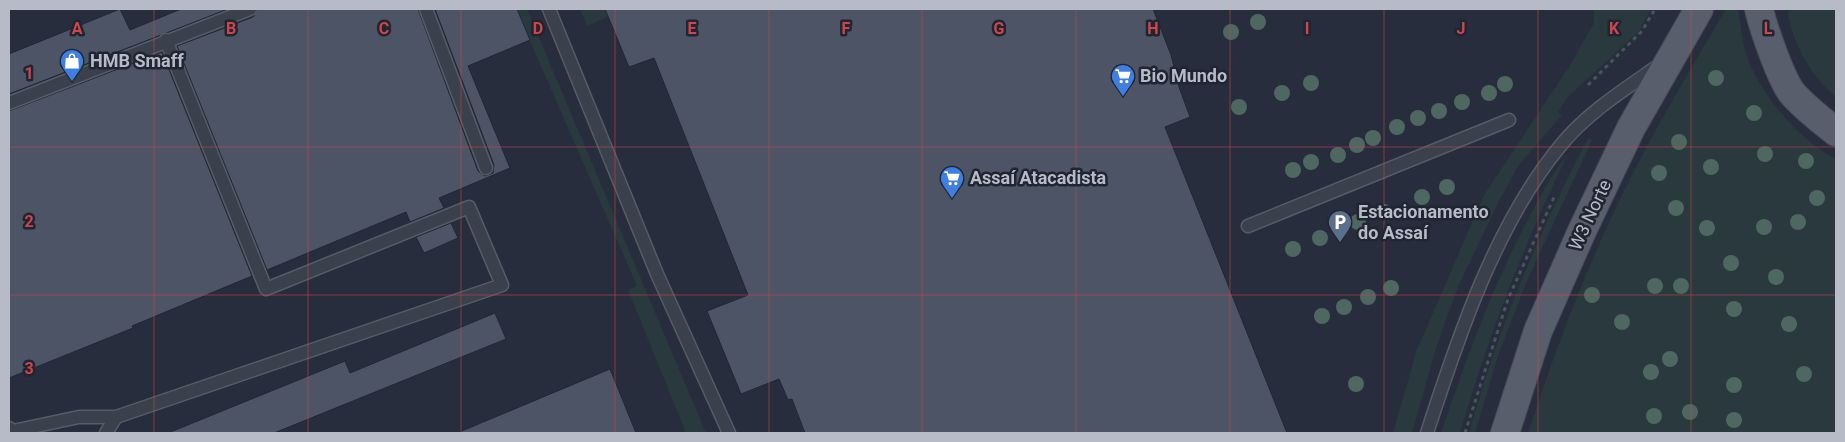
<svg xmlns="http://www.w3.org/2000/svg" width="1845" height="442" font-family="Roboto,sans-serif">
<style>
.green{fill:#29393e}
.building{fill:#4d5466;stroke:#222734}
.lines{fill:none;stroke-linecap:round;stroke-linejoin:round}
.service-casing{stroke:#565b68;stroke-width:15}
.primary-casing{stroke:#444956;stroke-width:30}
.path{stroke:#47565b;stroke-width:3;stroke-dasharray:4 4;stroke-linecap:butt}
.service{stroke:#3b404d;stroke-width:12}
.primary{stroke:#595e6d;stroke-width:28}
.tree{fill:#4f6761}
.grid{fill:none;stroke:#d04548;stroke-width:1;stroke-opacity:0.55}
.labels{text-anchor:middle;stroke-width:5;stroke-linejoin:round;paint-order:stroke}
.poi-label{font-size:18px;font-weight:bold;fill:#b7bbc8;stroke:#202532;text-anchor:start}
.street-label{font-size:18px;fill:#b7bbc8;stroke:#202532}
.grid-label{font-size:16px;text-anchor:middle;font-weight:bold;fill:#d04548;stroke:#202532;stroke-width:5;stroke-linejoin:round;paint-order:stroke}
</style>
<rect width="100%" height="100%" fill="#272d3d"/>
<path class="green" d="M516 9H527L706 433H686L628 290 637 286Z
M580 9H626L587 26Z
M1594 9H1651L1639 31 1567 98 1558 112 1562 115 1519 165 1500 199 1458 287 1437 345 1412 433H1393L1416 352 1484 195 1569 67 1594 23Z
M1726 9H1738C1741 25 1742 43 1748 59 1761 95 1801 142 1836 159V433H1528C1557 344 1590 257 1633 173 1662 117 1694 63 1726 9Z
M1788 9H1836V97C1812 78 1790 40 1788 9Z
M1588 138 1592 140 1526 283 1498 356 1475 433H1469C1497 331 1539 232 1588 138Z
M1568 154C1524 244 1488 337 1460 433H1441C1465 362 1490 292 1525 225 1538 200 1550 176 1568 154Z"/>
<path class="building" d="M120 9 130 30 181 9H228L9 94V54Z
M258 9H418L478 171 485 176 493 173 494 165 435 9H517L530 40 468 66 510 168 439 198 444 208 410 222 406 212 267 270 177 46 253 17Z
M605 9H1153L1171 55 1179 87 1190 117 1165 127 1287 433H805L792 399 788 400 779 379 741 394 707 311 748 295 654 58 629 67Z
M162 52 252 276 132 326 133 328 9 378V111Z
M451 223 458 238 424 253 416 237Z
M495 313 506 339 274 433H168L345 361 350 373Z
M610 369 636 433H457Z"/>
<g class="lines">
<g class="service-casing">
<path id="service" d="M426 9 486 168
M549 9 657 274 729 433
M9 103 250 9
M1248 226 1509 120
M9 428 13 431 79 417H116
M106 433 116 417 502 285 469 207 266 289 166 40
M1427 433C1458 337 1496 223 1561 145 1587 113 1625 89 1658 66"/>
</g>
<g class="primary-casing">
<path id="primary" d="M1759 9C1763 27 1781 79 1792 93 1805 108 1821 120 1836 132
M1505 433 1538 331 1582 231 1631 128 1699 9"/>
</g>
<path class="path" d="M1588 85 1642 31 1655 9
M1465 433 1508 299 1555 195"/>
<use href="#service" class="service"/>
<use href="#primary" class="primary"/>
</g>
<g class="tree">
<circle cx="1258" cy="22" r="8"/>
<circle cx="1231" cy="32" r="8"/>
<circle cx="1716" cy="78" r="8"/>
<circle cx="1311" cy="83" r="8"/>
<circle cx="1505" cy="84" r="8"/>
<circle cx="1282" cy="93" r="8"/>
<circle cx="1489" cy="93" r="8"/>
<circle cx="1462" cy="102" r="8"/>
<circle cx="1239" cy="107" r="8"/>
<circle cx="1439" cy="111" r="8"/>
<circle cx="1754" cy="113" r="8"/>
<circle cx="1418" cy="118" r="8"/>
<circle cx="1397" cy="127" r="8"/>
<circle cx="1373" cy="138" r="8"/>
<circle cx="1679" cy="142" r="8"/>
<circle cx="1357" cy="145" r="8"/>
<circle cx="1765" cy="154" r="8"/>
<circle cx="1338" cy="155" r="8"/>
<circle cx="1806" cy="161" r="8"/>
<circle cx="1311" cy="162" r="8"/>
<circle cx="1711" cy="167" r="8"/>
<circle cx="1293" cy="170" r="8"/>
<circle cx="1659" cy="173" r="8"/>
<circle cx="1447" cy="187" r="8"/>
<circle cx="1422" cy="197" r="8"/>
<circle cx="1817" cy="198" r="8"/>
<circle cx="1676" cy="208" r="8"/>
<circle cx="1384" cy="212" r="8"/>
<circle cx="1358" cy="222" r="8"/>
<circle cx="1798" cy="222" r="8"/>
<circle cx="1764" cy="227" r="8"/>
<circle cx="1707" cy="228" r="8"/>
<circle cx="1341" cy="229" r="8"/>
<circle cx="1320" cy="238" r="8"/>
<circle cx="1293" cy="249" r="8"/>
<circle cx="1731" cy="263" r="8"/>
<circle cx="1776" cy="277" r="8"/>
<circle cx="1655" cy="286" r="8"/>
<circle cx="1681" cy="286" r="8"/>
<circle cx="1391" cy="288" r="8"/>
<circle cx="1592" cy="295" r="8"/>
<circle cx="1368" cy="297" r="8"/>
<circle cx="1344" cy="307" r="8"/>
<circle cx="1734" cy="309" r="8"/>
<circle cx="1322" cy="316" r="8"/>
<circle cx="1622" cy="322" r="8"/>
<circle cx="1789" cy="324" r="8"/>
<circle cx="1670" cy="359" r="8"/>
<circle cx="1651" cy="372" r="8"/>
<circle cx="1804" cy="374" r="8"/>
<circle cx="1356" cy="384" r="8"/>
<circle cx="1734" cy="385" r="8"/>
<circle cx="1690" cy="412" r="8"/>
<circle cx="1654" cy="416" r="8"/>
<circle cx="1734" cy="420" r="8"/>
</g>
<path class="grid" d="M154 9V433M308 9V433M461 9V433M615 9V433M769 9V433M922 9V433M1076 9V433M1230 9V433M1384 9V433M1538 9V433M1691 9V433M9 147H1836M9 295H1836"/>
<defs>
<g id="shop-pin" transform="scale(1.25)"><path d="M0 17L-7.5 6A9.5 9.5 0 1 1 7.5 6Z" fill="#3f7fe0" stroke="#202532"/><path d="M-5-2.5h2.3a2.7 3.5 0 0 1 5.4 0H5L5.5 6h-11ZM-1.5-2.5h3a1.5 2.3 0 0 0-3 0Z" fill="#fff"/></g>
<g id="supermarket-pin" transform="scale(1.25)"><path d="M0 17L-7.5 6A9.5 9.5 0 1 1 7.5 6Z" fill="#3f7fe0" stroke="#202532"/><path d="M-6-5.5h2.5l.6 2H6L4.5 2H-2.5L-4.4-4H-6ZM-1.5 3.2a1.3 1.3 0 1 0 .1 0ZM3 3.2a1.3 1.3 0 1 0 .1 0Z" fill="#fff"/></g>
<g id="parking-pin" transform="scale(1.25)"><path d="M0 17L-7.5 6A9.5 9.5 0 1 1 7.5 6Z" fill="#5c6f8a" stroke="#202532"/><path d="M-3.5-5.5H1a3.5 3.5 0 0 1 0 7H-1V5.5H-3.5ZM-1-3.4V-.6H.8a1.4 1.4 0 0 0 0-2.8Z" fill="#fff"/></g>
</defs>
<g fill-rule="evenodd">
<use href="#shop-pin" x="72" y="61"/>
<use href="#supermarket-pin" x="1123" y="76"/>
<use href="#supermarket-pin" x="952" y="178"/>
<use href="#parking-pin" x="1340" y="222"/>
</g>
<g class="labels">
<g class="poi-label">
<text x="90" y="67">HMB Smaff</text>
<text x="1140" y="82">Bio Mundo</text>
<text x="970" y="184">Assaí Atacadista</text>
<text x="1358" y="218">Estacionamento<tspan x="1358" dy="21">do Assaí</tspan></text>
</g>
<g class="street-label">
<text transform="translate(1590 215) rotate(-65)" y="6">W3 Norte</text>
</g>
</g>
<g class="grid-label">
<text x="77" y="34">A</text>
<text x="231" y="34">B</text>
<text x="384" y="34">C</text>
<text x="538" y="34">D</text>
<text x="692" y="34">E</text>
<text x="846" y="34">F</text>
<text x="999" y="34">G</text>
<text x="1153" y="34">H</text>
<text x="1307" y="34">I</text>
<text x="1461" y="34">J</text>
<text x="1614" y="34">K</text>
<text x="1768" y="34">L</text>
<text x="29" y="79">1</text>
<text x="29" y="227">2</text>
<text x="29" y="374">3</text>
</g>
<rect width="1845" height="442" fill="none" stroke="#b7bbc8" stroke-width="20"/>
</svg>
